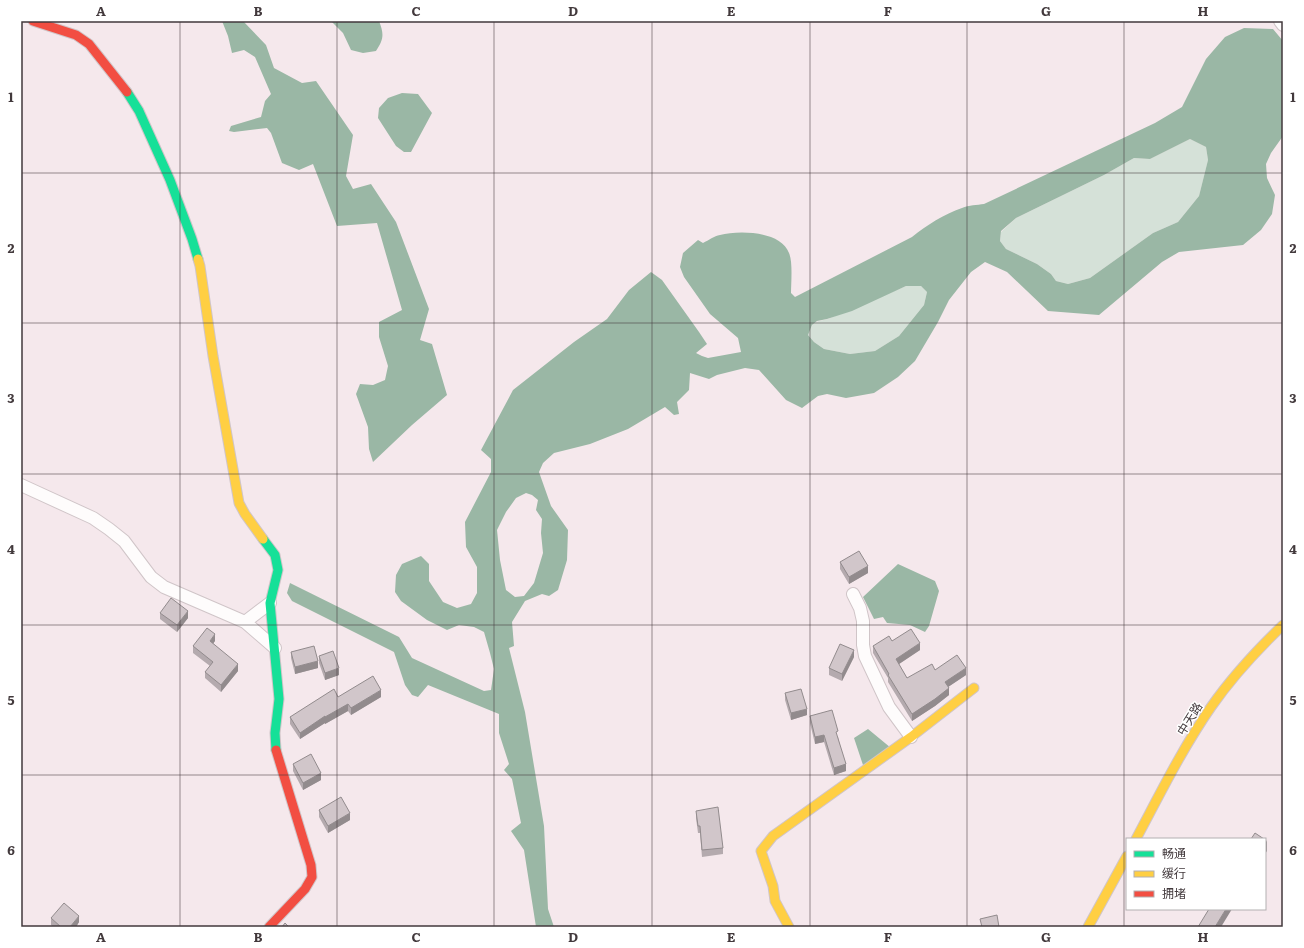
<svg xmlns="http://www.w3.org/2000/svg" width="1304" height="948" font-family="Literata,'Noto Sans SC',serif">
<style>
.green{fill:#d5e1d8}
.water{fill:#9ab7a5;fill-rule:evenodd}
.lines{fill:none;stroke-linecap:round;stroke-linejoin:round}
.street-casing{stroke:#d0c5c8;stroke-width:14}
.fast-casing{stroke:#d0c5c8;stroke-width:11}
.slow-casing{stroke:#d0c5c8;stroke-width:11}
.jam-casing{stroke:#d0c5c8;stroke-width:11}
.street{stroke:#fefcfc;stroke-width:12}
.fast{stroke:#16e098;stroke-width:9}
.slow{stroke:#ffcf43;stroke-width:9}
.jam{stroke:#f24e42;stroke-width:9}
.wall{fill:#b4aaae}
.shaded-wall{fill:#928b8d}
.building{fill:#d1c6ca;stroke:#928b8d}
.grid{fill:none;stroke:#42393c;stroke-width:1;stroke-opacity:0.55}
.labels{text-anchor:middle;stroke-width:3;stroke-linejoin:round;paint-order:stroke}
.street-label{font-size:12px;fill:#42393c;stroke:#fff}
.neatline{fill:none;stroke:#42393c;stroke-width:1.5}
.grid-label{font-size:13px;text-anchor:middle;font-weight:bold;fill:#42393c}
</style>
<rect width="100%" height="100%" fill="#f5e8ec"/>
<path class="green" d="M1190 139 1206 147 1208 160 1199 196 1178 222 1153 233 1090 278 1068 284 1056 281 1051 274 1037 264 1006 249 1000 241 1001 232 1016 218 1104 175 1134 158 1150 159Z
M906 286H921L927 292 924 305 899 336 875 351 850 354 824 349 814 342 808 335C813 321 814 322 828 319Z"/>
<path class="water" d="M222 21H243L266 45 274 68 302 83 316 81 353 135 346 176 353 189 371 184 396 222 429 309 420 340 432 344 447 395 412 425 373 462 369 449 368 427 356 394 360 384 373 385 385 380 388 366 379 337V322L402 310 377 223 337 226 313 164 299 170 282 163 271 133 267 128 234 132 229 131 231 126 261 117 265 101 271 94 255 57 244 50 232 53 228 36Z
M331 21H379C384 34 384 39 376 51L363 53 351 50 343 33Z
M1244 28 1273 29 1283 41V136L1271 153 1266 164 1267 178 1275 195 1272 214 1261 230 1243 245 1179 252 1162 262 1099 315 1048 311 1007 272 985 262 971 272 949 300 938 322 915 361 898 377 874 393 846 398 827 394 818 396 802 408 786 400 759 370 745 368 717 375 709 379 690 373 689 390 677 402 679 414 674 415 665 407 628 429 590 444 554 453 543 463 539 472 551 506 568 530 567 560 558 590 549 596 542 594 525 601 512 622 514 646 509 648 525 712 544 826 548 909 554 927H536L524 850 511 831 521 823 512 779 504 770 509 764 499 733V714L428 685 418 697 412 695 405 685 394 652 292 601 287 593 290 583 399 637 412 658 484 691 491 690 494 669 490 653 484 632 474 627 459 625 447 630 427 620 401 601 395 592 396 575 402 564 421 556 429 564V581L443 602 457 608 471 604 477 593V567L466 547 465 522 491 472V459L481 450 513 390 574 342 607 319 629 290 651 272 662 280 699 332 707 344 696 353 702 356 708 358 741 352 738 338 710 314 684 277 680 267 683 253 698 240 703 243C709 240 714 236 720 235 739 230 781 231 789 253 793 262 791 283 791 293L795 297 912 237C927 225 944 214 962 208 969 205 977 205 984 204L1155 123 1182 107 1206 59 1225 37ZM1190 139 1206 147 1208 160 1199 196 1178 222 1153 233 1090 278 1068 284 1056 281 1051 274 1037 264 1006 249 1000 241 1001 231 1016 218 1104 175 1134 158 1150 159ZM906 286H921L927 292 924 305 899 336 875 351 850 354 824 349 814 342 808 335 812 325 817 321 827 319 852 311ZM526 493 532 495 538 500 536 510 542 519 541 533 543 553 534 583 524 596 515 597 506 590 500 560 497 530 506 512 516 498Z
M402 93 418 94 432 113 411 152H404L396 146 378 118 379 108 388 98Z
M898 564 935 581 939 591 929 626 925 632 910 625 887 623 883 617 874 619 863 597Z
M868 729 891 748 864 768 854 738Z"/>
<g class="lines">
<g class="street-casing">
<path id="street" d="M1280 21 1283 25
M21 485 93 518 109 529 124 541 151 577 164 587 245 622 270 603
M853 594 860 608 863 621V645L865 656 889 707 911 737
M245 622 275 648"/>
</g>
<g class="fast-casing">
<path id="fast" d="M127 92 139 111 170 180 192 239 198 259
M263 539 275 555 278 570 270 603 279 699 275 733 276 750"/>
</g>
<g class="slow-casing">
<path id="slow" d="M198 259 200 266 213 356 239 503 245 514 263 539
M1136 839C1160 794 1182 749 1211 707 1232 677 1257 650 1283 625
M789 927 775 901 773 886 761 851 773 836 911 737 974 688
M1088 927 1127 856"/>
</g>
<g class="jam-casing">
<path id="jam" d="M33 21 76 35 89 44 127 92
M269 927 305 889 312 877 311 865 276 750"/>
</g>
<use href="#street" class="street"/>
<use href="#fast" class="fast"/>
<use href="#slow" class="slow"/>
<use href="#jam" class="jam"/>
</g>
<path class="wall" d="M840 562 868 573 849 584 840 569Z
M160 613 188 618 177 632 160 619Z
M215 641 213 643 238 671 221 692 205 678V672L210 666 193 653V646Z
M892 641 920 650 899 664 907 678 935 670 966 675 948 687 949 695 935 706 912 721 888 682V678L873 653V646Z
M291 652 318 668 295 674 291 658Z
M319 656 339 675 325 680 319 663Z
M854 657 842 681 829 675V668Z
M785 693 807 715 791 720 785 700Z
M338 697H381L351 715 348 711 325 724V723L300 739 290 724V717Z
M810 716 838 737 846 771 834 775 824 742 815 744 810 723Z
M293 764 321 780 303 790 293 771Z
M319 810 350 820 328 833 319 817Z
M696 811 723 848V854L702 857 700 833H698L696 818Z
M51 918 79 922 76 927H53L51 925Z"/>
<path class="shaded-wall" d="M868 566V573L849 584V577Z
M188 611V618L177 632V625Z
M215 634V641L210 648V641Z
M920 643V650L896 666V659Z
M854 650V657L842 681V674Z
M318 661V668L295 674V667Z
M238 664V671L221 692V685Z
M339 668V675L325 680V673Z
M966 668V675L945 689V682Z
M949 688V695L935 706 912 721V714Z
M381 690V697L351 715V708Z
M348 704V711L325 724V717Z
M807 709V715L791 720V713Z
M325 716V723L300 739V733Z
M824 735V742L815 744V737Z
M846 764V771L834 775V768Z
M321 773V780L303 790V783Z
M350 813V820L328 833V826Z
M1267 840V851L1265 854V844Z
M1226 909H1232L1221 927H1215Z
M79 916V922L76 927H70Z"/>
<path class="building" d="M859 551 868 566 849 577 840 562Z
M171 598 188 611 177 625 160 613Z
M207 628 215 634 210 641 238 664 221 685 205 672 213 662 193 646Z
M911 629 920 643 896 659 907 678 932 664 935 670 957 655 966 668 945 682 949 688 935 699 912 714 888 675 889 674 873 646 889 636 892 641Z
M840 644 854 650 842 674 829 668Z
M314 646 318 661 295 667 291 652Z
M333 651 339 668 325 673 319 656Z
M373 676 381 690 351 708 348 704 325 717V716L300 733 290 717 334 689 338 697Z
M801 689 807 709 791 713 785 693Z
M832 710 838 731 836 732 846 764 834 768 824 735 815 737 810 716Z
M311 754 321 773 303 783 293 764Z
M341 797 350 813 328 826 319 810Z
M718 807 723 848 702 850 700 826H698L696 811Z
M1255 833 1264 839H1251Z
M64 903 79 916 70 927H61L51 918Z
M1209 909H1226L1215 927H1198Z
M997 915 999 927H982L980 919Z
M285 923 289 927H282Z"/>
<path class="grid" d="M180 21V927M337 21V927M494 21V927M652 21V927M810 21V927M967 21V927M1124 21V927M21 173H1283M21 323H1283M21 474H1283M21 625H1283M21 775H1283"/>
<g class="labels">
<g class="street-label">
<text transform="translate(1190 719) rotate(-58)" y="4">中天路</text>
</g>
</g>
<rect width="1304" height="948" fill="none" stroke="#ffffff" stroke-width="44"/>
<rect x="1126" y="838" width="140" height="72" fill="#ffffff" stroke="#b3b0b1"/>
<rect x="1134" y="851" width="20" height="6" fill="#16e098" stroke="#b3b0b1"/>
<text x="1162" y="858" font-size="12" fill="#42393c">畅通</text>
<rect x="1134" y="871" width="20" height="6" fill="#ffcf43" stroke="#b3b0b1"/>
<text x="1162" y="878" font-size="12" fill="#42393c">缓行</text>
<rect x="1134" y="891" width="20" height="6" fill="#f24e42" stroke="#b3b0b1"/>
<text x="1162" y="898" font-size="12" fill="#42393c">拥堵</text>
<rect x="22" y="22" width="1260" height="904" class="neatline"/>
<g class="grid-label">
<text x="101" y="16">A</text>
<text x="258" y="16">B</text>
<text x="416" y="16">C</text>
<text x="573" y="16">D</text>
<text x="731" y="16">E</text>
<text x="888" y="16">F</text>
<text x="1046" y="16">G</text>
<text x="1203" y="16">H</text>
<text x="11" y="102">1</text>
<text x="1293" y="102">1</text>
<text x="11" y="253">2</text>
<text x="1293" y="253">2</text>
<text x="11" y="403">3</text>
<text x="1293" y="403">3</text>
<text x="11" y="554">4</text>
<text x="1293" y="554">4</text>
<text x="11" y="705">5</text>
<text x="1293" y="705">5</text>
<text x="11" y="855">6</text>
<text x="1293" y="855">6</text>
<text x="101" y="942">A</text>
<text x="258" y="942">B</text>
<text x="416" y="942">C</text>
<text x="573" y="942">D</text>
<text x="731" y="942">E</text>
<text x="888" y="942">F</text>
<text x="1046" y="942">G</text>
<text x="1203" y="942">H</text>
</g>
</svg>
